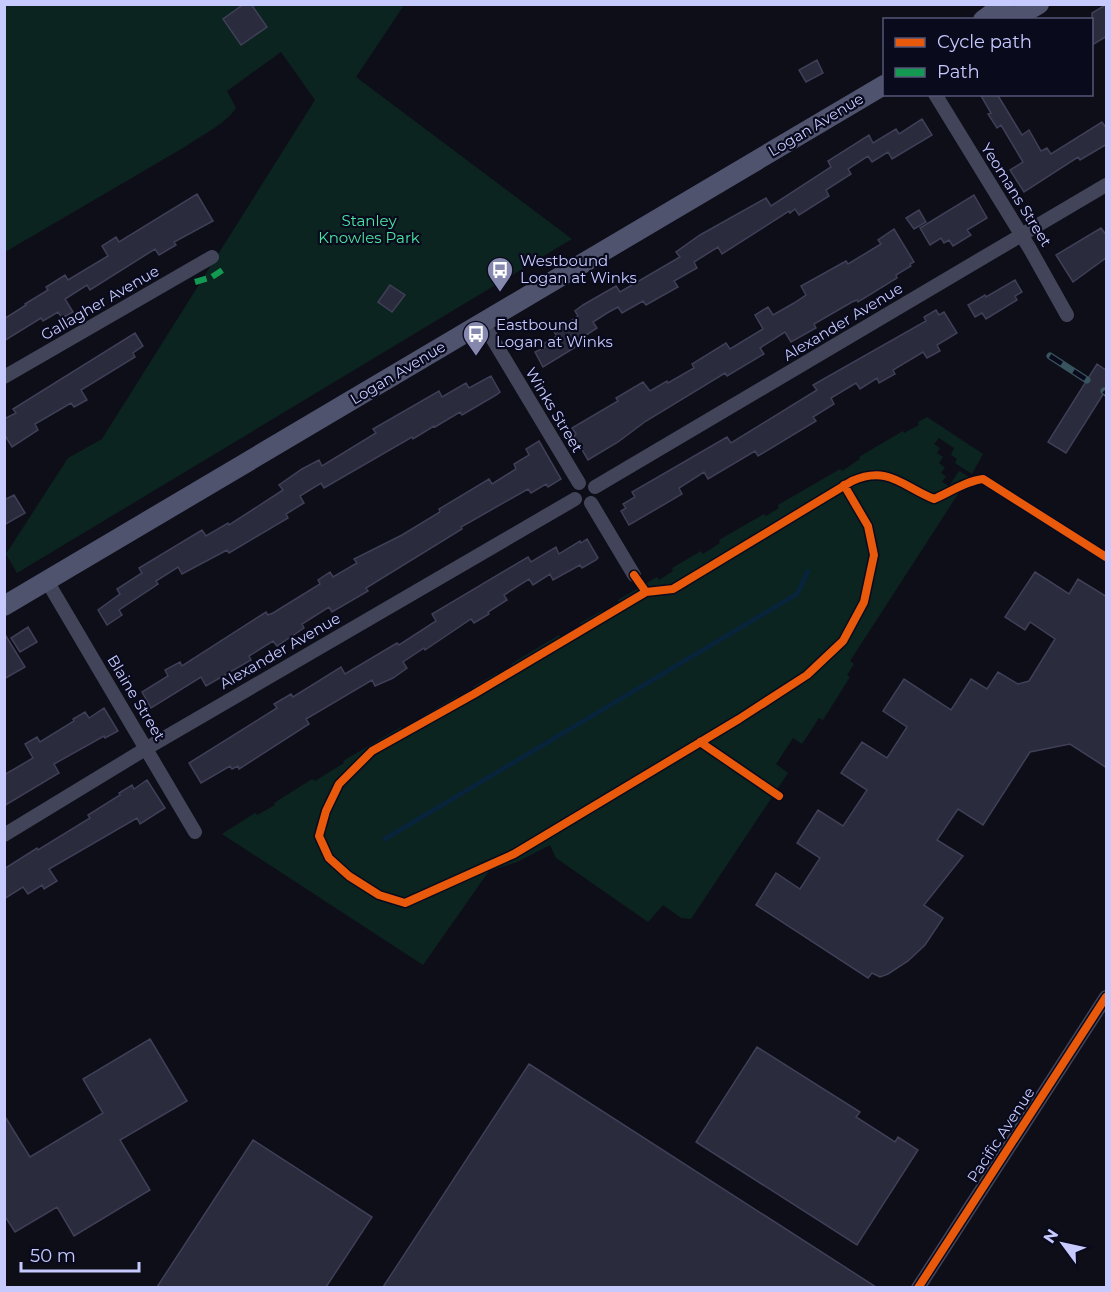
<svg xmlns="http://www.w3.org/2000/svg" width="1111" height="1292" font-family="Montserrat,sans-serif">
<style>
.green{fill:#0c2420}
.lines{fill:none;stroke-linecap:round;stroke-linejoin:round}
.stream{stroke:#08243c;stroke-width:4.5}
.building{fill:#2a2b3c;stroke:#3f3f58;stroke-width:1.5}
.minor{stroke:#42455a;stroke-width:14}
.secondary{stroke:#4f536e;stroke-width:20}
.rail-casing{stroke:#38545f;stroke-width:7}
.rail{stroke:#0a0a1d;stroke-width:4.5;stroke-dasharray:14;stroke-linecap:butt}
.quiet{stroke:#139951;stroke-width:6;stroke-dasharray:12 6;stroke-linecap:butt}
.cycleway-casing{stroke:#0a0a1d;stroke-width:11}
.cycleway{stroke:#e8590c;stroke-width:8}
.labels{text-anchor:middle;stroke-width:4.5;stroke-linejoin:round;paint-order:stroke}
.street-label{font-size:15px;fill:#c6caff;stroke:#0a0a1d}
.park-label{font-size:15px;fill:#49e7a2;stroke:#0a0a1d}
.poi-label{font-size:15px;fill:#c6caff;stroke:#0a0a1d;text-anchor:start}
</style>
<rect width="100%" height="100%" fill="#0e0e19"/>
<path class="green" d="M4 5H404L356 77 572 239 17 573 6 554 68 458 102 439 315 100 281 52 227 91 236 108C227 123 199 137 183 148L5 252Z
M927 417 983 454 972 474 955 463 957 459 951 455 954 448 939 438 934 444 940 448 937 453 943 457 939 463 945 468 941 473 946 476 942 482 949 486 959 471 969 477 850 661 854 664 847 675 850 677 823 720 819 718 802 744 793 738 776 764 788 773 691 919 681 918 663 905 648 922 556 858 550 845 517 862 489 871 423 965 222 834 255 813 257 815 275 805 274 803 312 779 315 781 344 763 343 761 401 727 402 729 457 696 459 699 474 690 473 687 497 673 498 674 512 667 511 664 559 635 561 638 581 626 580 623 603 610 605 613 620 604 618 600 657 577 659 580 673 571 672 568 701 551 703 554 720 543 719 540 764 514 766 516 779 508 778 505 840 469 842 471 860 459 859 457 903 431 904 433 919 425 918 422Z"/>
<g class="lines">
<path class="stream" d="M385 839 797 594 808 571"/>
</g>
<path class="building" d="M244 4H251L267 27 241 45 223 19Z
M1107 4V36L1092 45V13Z
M817 60 823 73 806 82 799 70Z
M980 94H997L1022 135 1029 130 1041 151 1047 148 1051 154 1102 122 1107 129V144L1080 160 1078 157 1024 192 1010 170 1023 162 1001 125 997 128 988 114 991 113Z
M922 119 932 135 892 159 888 152 872 162 868 156 848 169 851 174 826 190 829 196 799 215 795 209 790 213 789 211 722 254 718 247 694 262 697 268 674 281 678 287 646 305 643 301 622 313 618 307 607 313 593 322 597 328 577 341 579 345 543 367 535 352 545 347 543 344 557 336 554 332 578 316 575 311 583 305 616 286 620 292 680 257 676 252 700 235 766 198 771 206 831 167 828 161 869 135 873 143 896 129 899 134Z
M197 194 213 221 174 242 176 245 159 255 155 249 90 290 87 285 65 299 73 312 62 318 58 312 43 321 41 318 4 341V319L26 305 25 304 48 290 46 287 65 275 68 280 108 256 102 246 116 237 119 242Z
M974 195 987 218 967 230 971 235 953 246 949 240 944 243 941 238 930 245 920 228Z
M919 210 926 222 914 229 906 218Z
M1101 228 1107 236V257L1073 282 1056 255Z
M894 229 914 262 910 264 911 266 896 275 897 278 858 302 857 300 852 302 814 324 816 328 791 342 785 332 760 348 764 354 727 376 725 373 646 421 618 442 588 460 574 436 576 434 572 428 618 401 616 398 643 382 650 391 667 381 668 383 694 368 692 364 726 343 730 349 763 329 755 315 768 307 773 315 794 303 806 295 801 286 846 261 848 264 881 244 878 240Z
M1015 280 1022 292 1015 296 1017 300 986 319 982 313 975 317 968 305 985 295 986 297Z
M390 285 405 295 392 312 378 302Z
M936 310 939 315 944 312 957 333 937 345 940 351 927 358 923 352 893 370 895 374 879 383 877 378 860 389 856 383 831 398 834 404 813 417 816 421 758 456 755 451 708 479 704 472 679 488 682 494 629 525 621 511 626 508 623 504 635 497 632 492 727 437 731 443 817 390 813 385 926 321 924 317Z
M135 333 143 346 133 353 135 357 81 390 87 400 74 407 71 403 35 424 38 430 12 447 4 434V419L16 413 13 409Z
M1097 364 1107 371V388L1066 453 1048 442Z
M491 376 500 392 496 395 462 415 460 412 435 427 434 426 413 439 412 437 324 488 321 483 300 496 304 503 286 514 288 518 229 553 227 550 182 574 178 567 156 581 158 584 119 610 122 615 107 625 98 610 120 594 117 589 142 573 139 568 202 530 206 536 228 523 229 525 283 490 279 485 302 469 319 460 322 466 376 433 373 429 439 391 442 397 466 383 469 388Z
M539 441 561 479 548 487 546 484 531 493 528 489 461 527 462 529 366 588 368 591 332 612 329 607 302 624 304 628 277 646 273 641 249 656 251 660 206 686 201 677 151 708 142 692 168 676 165 670 180 662 182 666 266 612 268 615 273 613 320 584 318 580 330 572 333 577 357 563 354 559 402 535 440 512 439 509 489 479 492 484 516 469 514 464 529 455 526 449Z
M14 495 25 513 4 525V500Z
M587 539 598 558 596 560 582 568 580 565 553 580 550 574 533 585 529 579 504 595 507 600 488 612 489 614 474 623 471 619 425 650 424 648 403 662 407 668 393 678 375 686 372 680 306 719 309 724 239 769 238 766 232 769 230 766 201 783 189 763 277 708 274 704 291 694 293 697 341 667 345 674 397 643 399 645 436 621 432 614 528 557 531 562 556 547 559 554 580 541 581 543Z
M1035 572 1069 594 1078 579 1107 597V768L1070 744 1030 752 983 825 958 809 937 840 963 856 924 905 943 918 925 945 908 961 888 974 880 977 872 973 868 978 756 905 776 873 800 889 820 858 797 843 818 810 843 826 867 790 841 773 862 742 887 758 907 727 883 711 904 679 951 710 971 679 987 689 998 672 1018 684 1029 681 1055 639 1030 622 1025 630 1005 617Z
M28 627 37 642 20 652 11 638Z
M4 633 25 667 4 679Z
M104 708 118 731 105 738 104 736 54 764 59 773 4 806V775L33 758 25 744 37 737 40 742 74 721 73 719 85 712 89 718Z
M147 780 165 808 140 824 137 818 49 869 57 881 44 889 42 885 28 894 23 887 4 899V869L37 848 38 850 90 818 88 815 120 795 119 793 132 785 134 789Z
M150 1039 187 1101 120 1140 150 1190 74 1236 57 1207 15 1232 4 1215V1115L30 1157 103 1113 83 1079Z
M757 1047 860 1112 856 1117 895 1142 898 1137 918 1150 857 1245 696 1142Z
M529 1064 876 1287H383Z
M253 1140 372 1217 326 1287H157Z"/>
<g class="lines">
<path class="minor" d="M935 94 1030 249 1067 315
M483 323 579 483
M4 377 212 257
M595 487 1106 185
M591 503 634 575
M47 581 195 832
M4 835 147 748 575 499
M918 1288 1106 997"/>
<path class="secondary" d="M983 20 1005 4
M1011 20 1039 4
M4 606 884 85"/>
<g class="rail-casing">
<path id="rail" d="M1050 356 1087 380
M1104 391 1106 393"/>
</g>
<use href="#rail" class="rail"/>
<path class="quiet" d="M195 282 212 277 227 267"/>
<g class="cycleway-casing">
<path id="cycleway" d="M634 575 646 592 673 589 852 481C888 465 902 486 934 499 950 492 966 481 983 479L1106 557
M646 592 474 694 372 751 339 784 326 811 319 836 329 858 349 876 379 895 405 903 514 854 739 719 807 675 843 641 864 602 874 555 868 526 844 485
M700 742 779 796
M918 1288 1106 997"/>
</g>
<use href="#cycleway" class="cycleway"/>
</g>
<defs>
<g id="bus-pin" transform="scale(1.35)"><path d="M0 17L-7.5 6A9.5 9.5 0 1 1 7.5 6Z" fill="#8688ae" stroke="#0a0a1d"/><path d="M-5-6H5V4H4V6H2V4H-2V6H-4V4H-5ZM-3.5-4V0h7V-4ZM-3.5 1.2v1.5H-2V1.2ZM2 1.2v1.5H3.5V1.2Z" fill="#fff"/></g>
</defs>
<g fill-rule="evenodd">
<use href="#bus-pin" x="500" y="270"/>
<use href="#bus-pin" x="476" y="334"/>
</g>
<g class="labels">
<g class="street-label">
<text transform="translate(816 125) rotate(-31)" y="5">Logan Avenue</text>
<text transform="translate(1016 195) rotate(58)" y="5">Yeomans Street</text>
<text transform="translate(100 303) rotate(-30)" y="5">Gallagher Avenue</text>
<text transform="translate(843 322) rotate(-31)" y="5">Alexander Avenue</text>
<text transform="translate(398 373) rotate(-31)" y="5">Logan Avenue</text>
<text transform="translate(554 410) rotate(59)" y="5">Winks Street</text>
<text transform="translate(280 651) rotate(-30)" y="5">Alexander Avenue</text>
<text transform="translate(136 698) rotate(59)" y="5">Blaine Street</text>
<text transform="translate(1001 1135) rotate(-57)" y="5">Pacific Avenue</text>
</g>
<g class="park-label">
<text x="369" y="226">Stanley<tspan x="369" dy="17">Knowles Park</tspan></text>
</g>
<g class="poi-label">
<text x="520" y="266">Westbound<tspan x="520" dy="17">Logan at Winks</tspan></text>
<text x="496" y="330">Eastbound<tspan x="496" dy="17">Logan at Winks</tspan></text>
</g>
</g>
<rect width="1111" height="1292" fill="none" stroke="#c6caff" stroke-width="12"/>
<rect x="883" y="18" width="210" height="78" fill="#0a0a1d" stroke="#555777" stroke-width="1.5"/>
<rect x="895" y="38" width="30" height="9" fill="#e8590c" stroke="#555777" stroke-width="1.5"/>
<text x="937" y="48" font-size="18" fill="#c6caff">Cycle path</text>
<rect x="895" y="68" width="30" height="9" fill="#139951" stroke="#555777" stroke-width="1.5"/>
<text x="937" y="78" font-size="18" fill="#c6caff">Path</text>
<g transform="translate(1063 1244) rotate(303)" stroke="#0a0a1d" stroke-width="4.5" paint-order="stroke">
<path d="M0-4.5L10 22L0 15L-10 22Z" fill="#c6caff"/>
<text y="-9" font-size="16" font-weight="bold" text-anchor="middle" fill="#c6caff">N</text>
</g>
<path d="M21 1262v9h118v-9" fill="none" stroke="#c6caff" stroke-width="3"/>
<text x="30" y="1262" font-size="18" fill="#c6caff" stroke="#0a0a1d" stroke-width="4.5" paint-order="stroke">50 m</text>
</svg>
